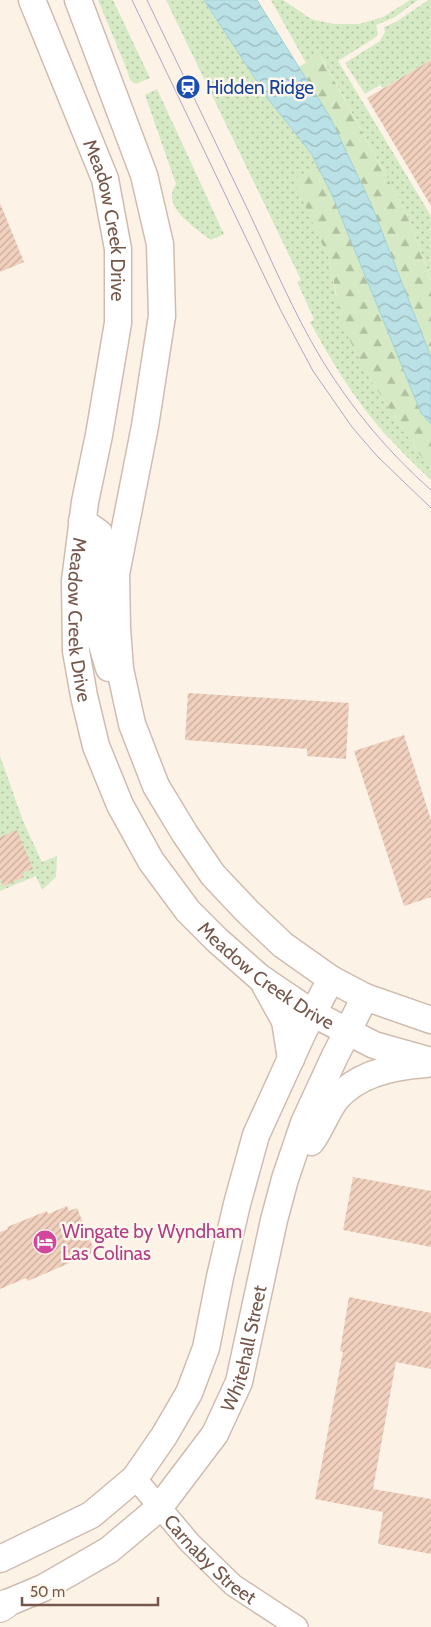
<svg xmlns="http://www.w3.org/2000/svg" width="431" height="1627" font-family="Cabin,sans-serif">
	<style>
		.grass { fill: url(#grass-dots) }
		.forest { fill: url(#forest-firs) }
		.water { fill: url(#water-waves); stroke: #a1d1d7 }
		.building { fill: url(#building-hatch) }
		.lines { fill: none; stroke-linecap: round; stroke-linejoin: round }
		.minor-casing { stroke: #d0bcaf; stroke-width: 24 }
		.tertiary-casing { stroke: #d0bcaf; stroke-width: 29 }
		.secondary-casing { stroke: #d3bcac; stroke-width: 30 }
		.minor { stroke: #fff; stroke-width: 21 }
		.tertiary { stroke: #fff; stroke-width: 26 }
		.secondary { stroke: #fff; stroke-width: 28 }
		.tram { stroke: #b5a4c6; stroke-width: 1 }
		.labels { text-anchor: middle; stroke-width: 5; stroke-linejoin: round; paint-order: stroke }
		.transit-label { font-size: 19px; fill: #164399; stroke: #fff7ec; text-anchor: start }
		.street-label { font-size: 19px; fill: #75584b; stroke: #fff7ec }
		.hotel-label { font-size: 19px; fill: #b23c85; stroke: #fff7ec; text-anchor: start }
	</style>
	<defs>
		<pattern id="grass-dots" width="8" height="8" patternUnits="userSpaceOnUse" patternTransform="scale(1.25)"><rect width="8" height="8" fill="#d5eac4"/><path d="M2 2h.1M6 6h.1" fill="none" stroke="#b1c0a1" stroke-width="1.8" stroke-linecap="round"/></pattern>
		<pattern id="forest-firs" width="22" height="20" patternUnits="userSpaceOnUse" patternTransform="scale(1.25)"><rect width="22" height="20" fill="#d5eac4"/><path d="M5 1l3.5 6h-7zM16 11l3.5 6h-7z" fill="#b1c0a1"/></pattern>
		<pattern id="water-waves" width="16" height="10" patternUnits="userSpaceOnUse" patternTransform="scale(1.25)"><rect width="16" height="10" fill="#bae1e6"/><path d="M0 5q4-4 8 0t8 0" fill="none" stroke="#9cb9bc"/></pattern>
		<pattern id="building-hatch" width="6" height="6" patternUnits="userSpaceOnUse" patternTransform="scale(1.25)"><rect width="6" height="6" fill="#f1d0be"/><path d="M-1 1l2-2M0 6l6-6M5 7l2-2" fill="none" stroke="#c8ac9c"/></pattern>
	</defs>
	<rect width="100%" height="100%" fill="#fcf3e6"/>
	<path class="grass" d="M 98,0 L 113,0 L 150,78 L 136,84 L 130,80 L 127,70 Z
		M 166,0 L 204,0 L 269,100 L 311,153 L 319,169 L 294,179 L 329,259 L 336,296 L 370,379 L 422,458 L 431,466 L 431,480 C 415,465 400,450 385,434 C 355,400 331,361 310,322 L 314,319 L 297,282 L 301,280 Z
		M 271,0 L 283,0 L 311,19 L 334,24 L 359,24 L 383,17 L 410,0 L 418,0 L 395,17 L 376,25 L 378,34 L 376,37 L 338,61 L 431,216 L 431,280 L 407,214 L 321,56 L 306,63 Z
		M 428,0 L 431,0 L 431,60 L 383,88 L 380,85 L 365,94 L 345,63 L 380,41 L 385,32 L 384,27 L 396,22 Z
		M 157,89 L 224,234 L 211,240 C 199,231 170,212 172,195 C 172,191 174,187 176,184 L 145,95 Z
		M 0,756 L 23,821 L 42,862 L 57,856 L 56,877 L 42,890 L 36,876 L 0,891 Z"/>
	<path class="forest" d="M 320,55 L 407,214 L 431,281 L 431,466 L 422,458 L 370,379 L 343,327 L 329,259 L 293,179 L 349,157 L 330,117 L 298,67 Z"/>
	<path class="water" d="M 204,0 L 257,0 L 330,117 L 372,206 L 431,357 L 431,424 L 421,413 L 333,197 L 311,153 L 269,100 Z"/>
	<path class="building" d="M 431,60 L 431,206 L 367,98 Z
		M 0,203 L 24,262 L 0,272 Z
		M 188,693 L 349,703 L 346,759 L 307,756 L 307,749 L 185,740 Z
		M 404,735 L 431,820 L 431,897 L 404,906 L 354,751 Z
		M 17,830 L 33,869 L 22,873 L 24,877 L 3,886 L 0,878 L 0,837 Z
		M 353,1177 L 431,1191 L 431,1247 L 343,1230 Z
		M 67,1206 L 69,1211 L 77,1208 L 95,1252 L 28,1281 L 26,1278 L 0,1289 L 0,1232 L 8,1229 L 7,1227 L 47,1211 L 48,1214 Z
		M 349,1297 L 431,1313 L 431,1369 L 396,1362 L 373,1489 L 431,1499 L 431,1554 L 378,1544 L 383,1512 L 315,1499 L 343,1352 L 340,1351 Z"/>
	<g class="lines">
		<defs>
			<g id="minor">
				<path id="s1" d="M 135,1478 L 190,1543 L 233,1585 L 297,1627"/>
			</g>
			<g id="tertiary">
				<path id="s2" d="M 32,0 L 105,179 L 118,249 L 118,323 L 99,435 L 85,502 L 75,581 L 76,651 L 84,696 L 96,746 L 120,805 L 151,861 L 188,911 L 217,940 L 259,977 L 312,1013 L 374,1045 L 431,1061"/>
				<path d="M 78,0 L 144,175 L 160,244 L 162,316 L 145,426 L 116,574 L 117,628 L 120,669 L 132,724 L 156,786 L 185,834 L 213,875 L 248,912 L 283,945 L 331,979 L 365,997 L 431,1020"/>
				<path d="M 82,521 L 99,533 L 95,621 L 109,668"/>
				<path d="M 265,985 L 285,1021 L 291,1059"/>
				<path d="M 311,1142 C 321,1129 327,1110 337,1098 C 359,1073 394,1066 426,1064"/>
				<path d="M 0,1559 L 91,1515 L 135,1478 L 164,1436 L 189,1393 L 206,1348 L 220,1277 L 237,1204 L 256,1135 L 303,1032 L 331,979"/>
				<path id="s3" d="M 0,1606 L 43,1588 L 109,1550 L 159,1508 L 215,1434 L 239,1382 L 274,1220 L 285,1179 L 304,1123 L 334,1058 L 365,997"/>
			</g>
			<path id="secondary" d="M 0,1608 L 6,1604"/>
		</defs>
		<use href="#minor" class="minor-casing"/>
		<use href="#tertiary" class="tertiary-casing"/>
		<use href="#secondary" class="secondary-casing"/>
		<use href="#minor" class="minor"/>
		<use href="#tertiary" class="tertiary"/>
		<use href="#secondary" class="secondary"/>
		<path class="tram" d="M 132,0 L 281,311 L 313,371 L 352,427 L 377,456 L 431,508
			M 147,0 C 180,69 214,139 247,208 C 271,259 293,312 322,360 C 352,409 388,452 431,490"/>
	</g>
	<defs>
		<symbol id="station-disc" viewBox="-11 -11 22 22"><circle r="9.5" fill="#1a4fb4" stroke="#fff7ec"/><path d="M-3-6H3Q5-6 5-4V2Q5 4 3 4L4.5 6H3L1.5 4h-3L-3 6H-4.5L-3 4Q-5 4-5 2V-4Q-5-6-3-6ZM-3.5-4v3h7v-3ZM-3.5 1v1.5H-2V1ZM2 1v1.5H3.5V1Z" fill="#fff"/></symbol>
		<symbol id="hotel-disc" viewBox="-11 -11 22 22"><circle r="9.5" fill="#d1479c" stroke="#fff7ec"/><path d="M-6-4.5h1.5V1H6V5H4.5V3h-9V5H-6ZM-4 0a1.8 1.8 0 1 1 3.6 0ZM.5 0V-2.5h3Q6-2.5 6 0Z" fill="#fff"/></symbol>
	</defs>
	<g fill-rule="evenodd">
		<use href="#station-disc" x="174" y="73" width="28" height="28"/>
		<use href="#hotel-disc" x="31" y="1228" width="28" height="28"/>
	</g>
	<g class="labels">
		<g class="transit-label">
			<text x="206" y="94">Hidden Ridge</text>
		</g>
		<g class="street-label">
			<text dy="7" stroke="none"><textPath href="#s2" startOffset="234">Meadow Creek Drive</textPath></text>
			<text dy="7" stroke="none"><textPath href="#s2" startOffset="639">Meadow Creek Drive</textPath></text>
			<text dy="7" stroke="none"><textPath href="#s2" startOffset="1059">Meadow Creek Drive</textPath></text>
			<text dy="7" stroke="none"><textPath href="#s3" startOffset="372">Whitehall Street</textPath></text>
			<text dy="7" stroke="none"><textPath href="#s1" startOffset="111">Carnaby Street</textPath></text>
		</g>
		<g class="hotel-label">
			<text x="62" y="1238">Wingate by Wyndham<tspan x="62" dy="22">Las Colinas</tspan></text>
		</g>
	</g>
	<path d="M22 1597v8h136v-8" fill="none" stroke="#75584b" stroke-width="2.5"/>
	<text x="30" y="1597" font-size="15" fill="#75584b" stroke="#fff7ec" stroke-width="4" paint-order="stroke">50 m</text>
</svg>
